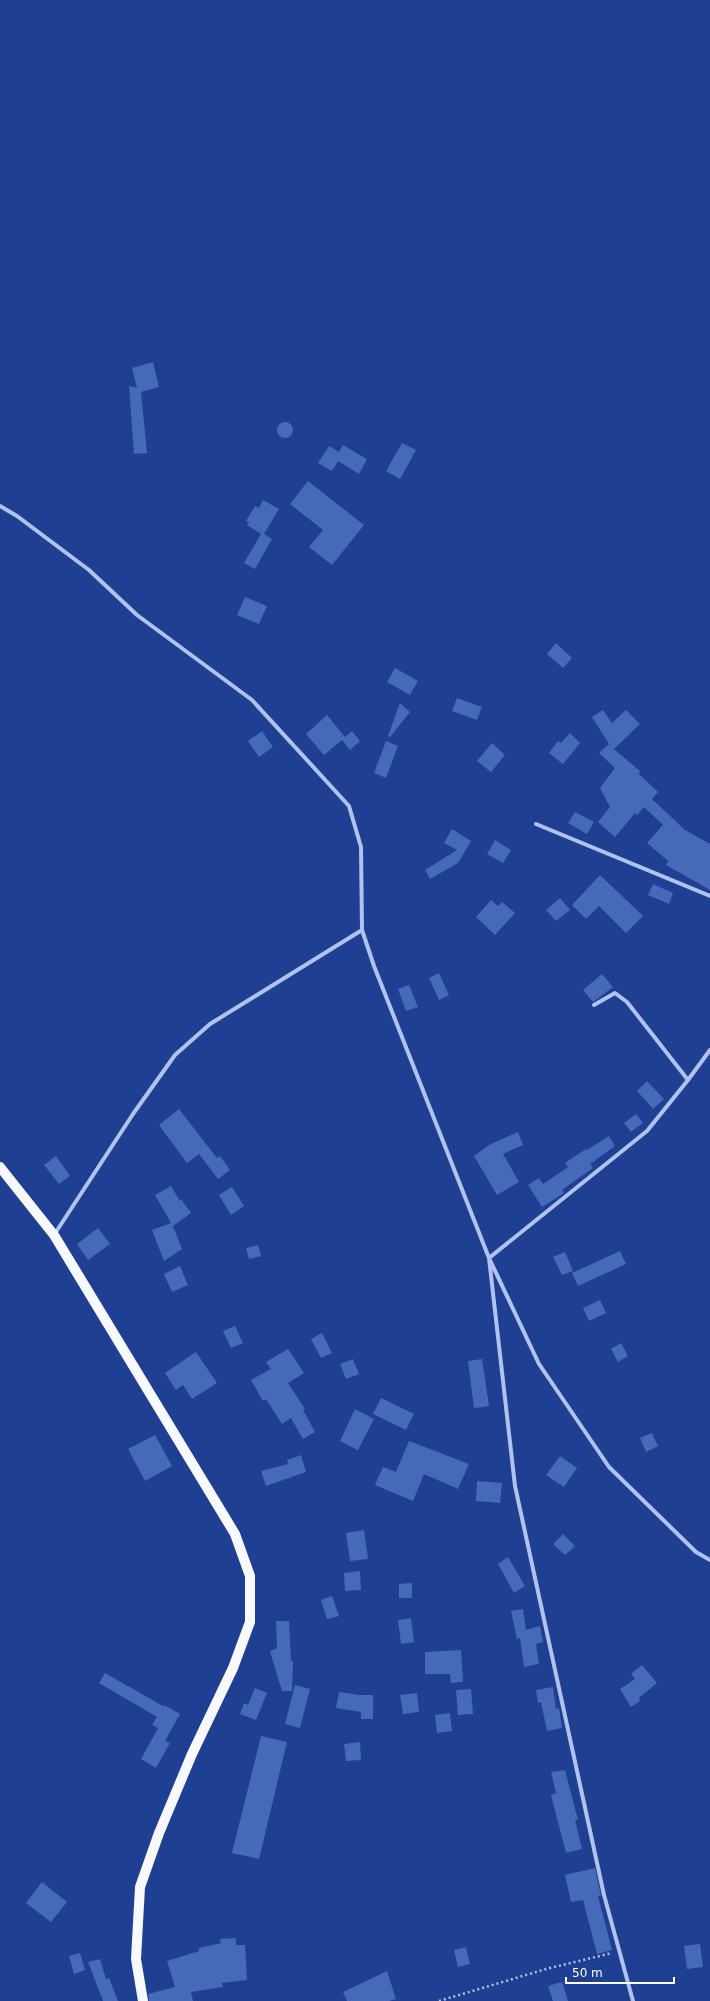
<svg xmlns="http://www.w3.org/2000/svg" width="710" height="2001" font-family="'DejaVu Sans',sans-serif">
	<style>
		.building { fill: #4769b9 }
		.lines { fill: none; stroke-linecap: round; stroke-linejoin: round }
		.path { stroke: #b0c2ee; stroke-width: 2.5; stroke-dasharray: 2 3; stroke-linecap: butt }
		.street { stroke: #b0c2ee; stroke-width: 4 }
		.primary { stroke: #f7f9ff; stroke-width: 10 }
	</style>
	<rect width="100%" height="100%" fill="#1f3f92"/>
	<path class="building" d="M 153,362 L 159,387 L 141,392 L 147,453 L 134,454 L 129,386 L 137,388 L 132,368 Z
		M277 430a8 8 0 1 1 16 0a8 8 0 1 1-16 0Z
		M 402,443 L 416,450 L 400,479 L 386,471 Z
		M 343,445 L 367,459 L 359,474 L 338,461 L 332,471 L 318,463 L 329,446 L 339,452 Z
		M 308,481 L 364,525 L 332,565 L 309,547 L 323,530 L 290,504 Z
		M 263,500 L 279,509 L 264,534 L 272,539 L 255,569 L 244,563 L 261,534 L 247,525 L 249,522 L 246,521 L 255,506 L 259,508 Z
		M 245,597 L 267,606 L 259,624 L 237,615 Z
		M 556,643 L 572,658 L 563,668 L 547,654 Z
		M 395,668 L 418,681 L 410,695 L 387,682 Z
		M 457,698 L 482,707 L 477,720 L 452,711 Z
		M 400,703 L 410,712 L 390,737 L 388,736 Z
		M 603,710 L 612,723 L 626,710 L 640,724 L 614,749 L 640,771 L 639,774 L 658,792 L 652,799 L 685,830 L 710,844 L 710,890 L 666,865 L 668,861 L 647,843 L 663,825 L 644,807 L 637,815 L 635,813 L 615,837 L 598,822 L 610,807 L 600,788 L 615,768 L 599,753 L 609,744 L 592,717 Z
		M 327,715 L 345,737 L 352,731 L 360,741 L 350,750 L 342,740 L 324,755 L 306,734 Z
		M 262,731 L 273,747 L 259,757 L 248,741 Z
		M 570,733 L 580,743 L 563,764 L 549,753 L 558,741 L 561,743 Z
		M 386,741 L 398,746 L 386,778 L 374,773 Z
		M 492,743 L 505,755 L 491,772 L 477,761 Z
		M 575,812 L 594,822 L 587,834 L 568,823 Z
		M 452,829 L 471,841 L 458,863 L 430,879 L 425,870 L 457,850 L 444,843 Z
		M 495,840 L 511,850 L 503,863 L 487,854 Z
		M 600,875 L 643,916 L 626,933 L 599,906 L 586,919 L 572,905 Z
		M 653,884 L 673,893 L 669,904 L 648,895 Z
		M 560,898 L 570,910 L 556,921 L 546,910 Z
		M 491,900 L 498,906 L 502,902 L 515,913 L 495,935 L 476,917 Z
		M 439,973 L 449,995 L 439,1000 L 429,978 Z
		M 602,974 L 613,987 L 593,1002 L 583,990 Z
		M 409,985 L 418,1007 L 406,1011 L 398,989 Z
		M 647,1081 L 664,1099 L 653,1109 L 637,1091 Z
		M 179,1109 L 217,1158 L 220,1156 L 230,1170 L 218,1179 L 199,1154 L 187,1163 L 159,1125 Z
		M 636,1114 L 643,1123 L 631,1132 L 624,1123 Z
		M 518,1132 L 523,1145 L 503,1154 L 519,1182 L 497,1195 L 474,1156 L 489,1145 Z
		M 609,1136 L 615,1146 L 590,1164 L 593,1168 L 562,1190 L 564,1193 L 542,1207 L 528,1185 L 539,1178 L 543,1184 L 568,1167 L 565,1163 L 586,1149 L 587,1150 Z
		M 56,1156 L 70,1176 L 59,1184 L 44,1165 Z
		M 171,1186 L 180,1201 L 181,1199 L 191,1213 L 173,1226 L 182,1249 L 164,1261 L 152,1230 L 171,1223 L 155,1195 Z
		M 232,1187 L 244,1206 L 231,1215 L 219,1195 Z
		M 98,1228 L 110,1244 L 88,1260 L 77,1244 Z
		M 258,1245 L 261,1256 L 249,1259 L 246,1248 Z
		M 620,1251 L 626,1264 L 578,1286 L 572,1273 Z
		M 565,1252 L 573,1271 L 562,1275 L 553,1257 Z
		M 180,1266 L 188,1285 L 172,1292 L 164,1274 Z
		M 600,1300 L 606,1313 L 589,1321 L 583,1308 Z
		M 235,1326 L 243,1343 L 231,1348 L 223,1331 Z
		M 322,1333 L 332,1353 L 321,1358 L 311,1339 Z
		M 621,1343 L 628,1356 L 618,1362 L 611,1349 Z
		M 288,1349 L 304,1373 L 288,1383 L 305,1409 L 303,1410 L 315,1432 L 303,1439 L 291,1418 L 282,1424 L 266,1399 L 263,1401 L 251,1380 L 271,1369 L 266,1362 Z
		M 196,1352 L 217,1383 L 192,1399 L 183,1385 L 176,1390 L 165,1373 Z
		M 353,1359 L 359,1374 L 346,1379 L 340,1364 Z
		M 482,1359 L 489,1406 L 474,1408 L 468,1361 Z
		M 381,1398 L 414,1414 L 406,1430 L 373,1414 Z
		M 355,1409 L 374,1419 L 358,1450 L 340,1441 Z
		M 652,1433 L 658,1446 L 646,1452 L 640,1438 Z
		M 155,1435 L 172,1466 L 145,1481 L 128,1449 Z
		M 409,1441 L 469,1464 L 458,1489 L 424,1474 L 413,1501 L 375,1485 L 383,1467 L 396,1472 Z
		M 301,1455 L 306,1472 L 266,1486 L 261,1471 L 288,1464 L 287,1460 Z
		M 560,1456 L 577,1468 L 564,1487 L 546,1475 Z
		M 477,1481 L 502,1483 L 500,1503 L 476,1501 Z
		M 364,1530 L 368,1559 L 350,1561 L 346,1533 Z
		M 563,1534 L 575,1546 L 565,1555 L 553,1544 Z
		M 508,1557 L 525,1586 L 514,1593 L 498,1564 Z
		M 360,1571 L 361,1590 L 345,1591 L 344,1573 Z
		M 412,1583 L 412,1598 L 399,1598 L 399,1584 Z
		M 332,1596 L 339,1616 L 327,1619 L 321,1600 Z
		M 523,1609 L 526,1630 L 540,1626 L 543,1642 L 536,1644 L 539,1664 L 524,1667 L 520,1638 L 517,1639 L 511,1611 Z
		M 411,1618 L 414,1642 L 401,1644 L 398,1620 Z
		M 276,1621 L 289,1621 L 291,1661 L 293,1661 L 292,1691 L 282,1691 L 270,1651 L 277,1648 Z
		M 461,1650 L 463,1682 L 451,1683 L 450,1674 L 425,1674 L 425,1652 Z
		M 642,1665 L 657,1683 L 639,1698 L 640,1701 L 631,1707 L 620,1689 L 635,1679 L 631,1674 Z
		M 105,1673 L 163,1706 L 164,1705 L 180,1714 L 165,1741 L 170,1743 L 156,1768 L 141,1759 L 158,1728 L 152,1725 L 157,1717 L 99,1683 Z
		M 295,1685 L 310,1689 L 300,1728 L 285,1724 Z
		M 553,1687 L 556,1709 L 559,1708 L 562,1728 L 547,1731 L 541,1702 L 538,1703 L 536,1690 Z
		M 255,1688 L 267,1693 L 256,1720 L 240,1714 L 244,1703 L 248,1705 Z
		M 471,1689 L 473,1714 L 458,1715 L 456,1690 Z
		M 339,1692 L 359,1695 L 373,1695 L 373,1719 L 361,1719 L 361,1712 L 336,1708 Z
		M 417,1693 L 419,1712 L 403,1714 L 400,1695 Z
		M 450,1713 L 452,1731 L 437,1733 L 435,1715 Z
		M 261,1736 L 287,1742 L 259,1859 L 232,1853 Z
		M 360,1742 L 361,1760 L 346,1761 L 344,1744 Z
		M 565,1770 L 578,1820 L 575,1820 L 582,1849 L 566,1853 L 551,1795 L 556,1793 L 551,1772 Z
		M 595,1868 L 601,1896 L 598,1896 L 612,1950 L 597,1954 L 583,1900 L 571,1902 L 565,1875 Z
		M 42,1882 L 67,1902 L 51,1922 L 26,1903 Z
		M 236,1938 L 236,1945 L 245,1945 L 247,1980 L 222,1983 L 223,1987 L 191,1992 L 193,2001 L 149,2001 L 148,1994 L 175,1987 L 167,1961 L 199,1951 L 199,1948 L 221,1943 L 220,1939 Z
		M 700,1944 L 703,1967 L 687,1969 L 684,1946 Z
		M 466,1947 L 470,1964 L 458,1967 L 454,1950 Z
		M 80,1953 L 85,1970 L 74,1974 L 69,1956 Z
		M 100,1959 L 106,1979 L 109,1978 L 118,2001 L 103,2001 L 88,1962 Z
		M 387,1971 L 396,1999 L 389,2001 L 347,2001 L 343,1992 Z
		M 562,1982 L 568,2001 L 553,2001 L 548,1986 Z"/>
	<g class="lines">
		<path class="path" d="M 439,2001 L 546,1969 L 612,1953"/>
		<path class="street" d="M 0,506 L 17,516 L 89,570 L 137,615 L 252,700 L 349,806 L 361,847 L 362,930 L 374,966 L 489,1258 L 539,1364 L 609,1467 L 696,1552 L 710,1560
			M 536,824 L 710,896
			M 594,1005 L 615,993 L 627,1002 L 688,1080
			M 54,1235 L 133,1114 L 175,1055 L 210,1024 L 362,930
			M 633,2001 L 604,1895 L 515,1486 L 489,1258 L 647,1131 L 688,1080 L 710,1050"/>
		<path class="primary" d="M 0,1167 L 54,1235 L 235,1534 L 250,1576 L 250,1622 L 233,1668 L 192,1754 L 159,1833 L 140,1887 L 136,1959 L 143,2001"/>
	</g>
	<path d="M566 1977v6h108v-6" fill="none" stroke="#ffffff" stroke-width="2"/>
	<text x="572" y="1977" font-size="12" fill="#ffffff" stroke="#1f3f92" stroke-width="3" paint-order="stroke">50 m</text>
</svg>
